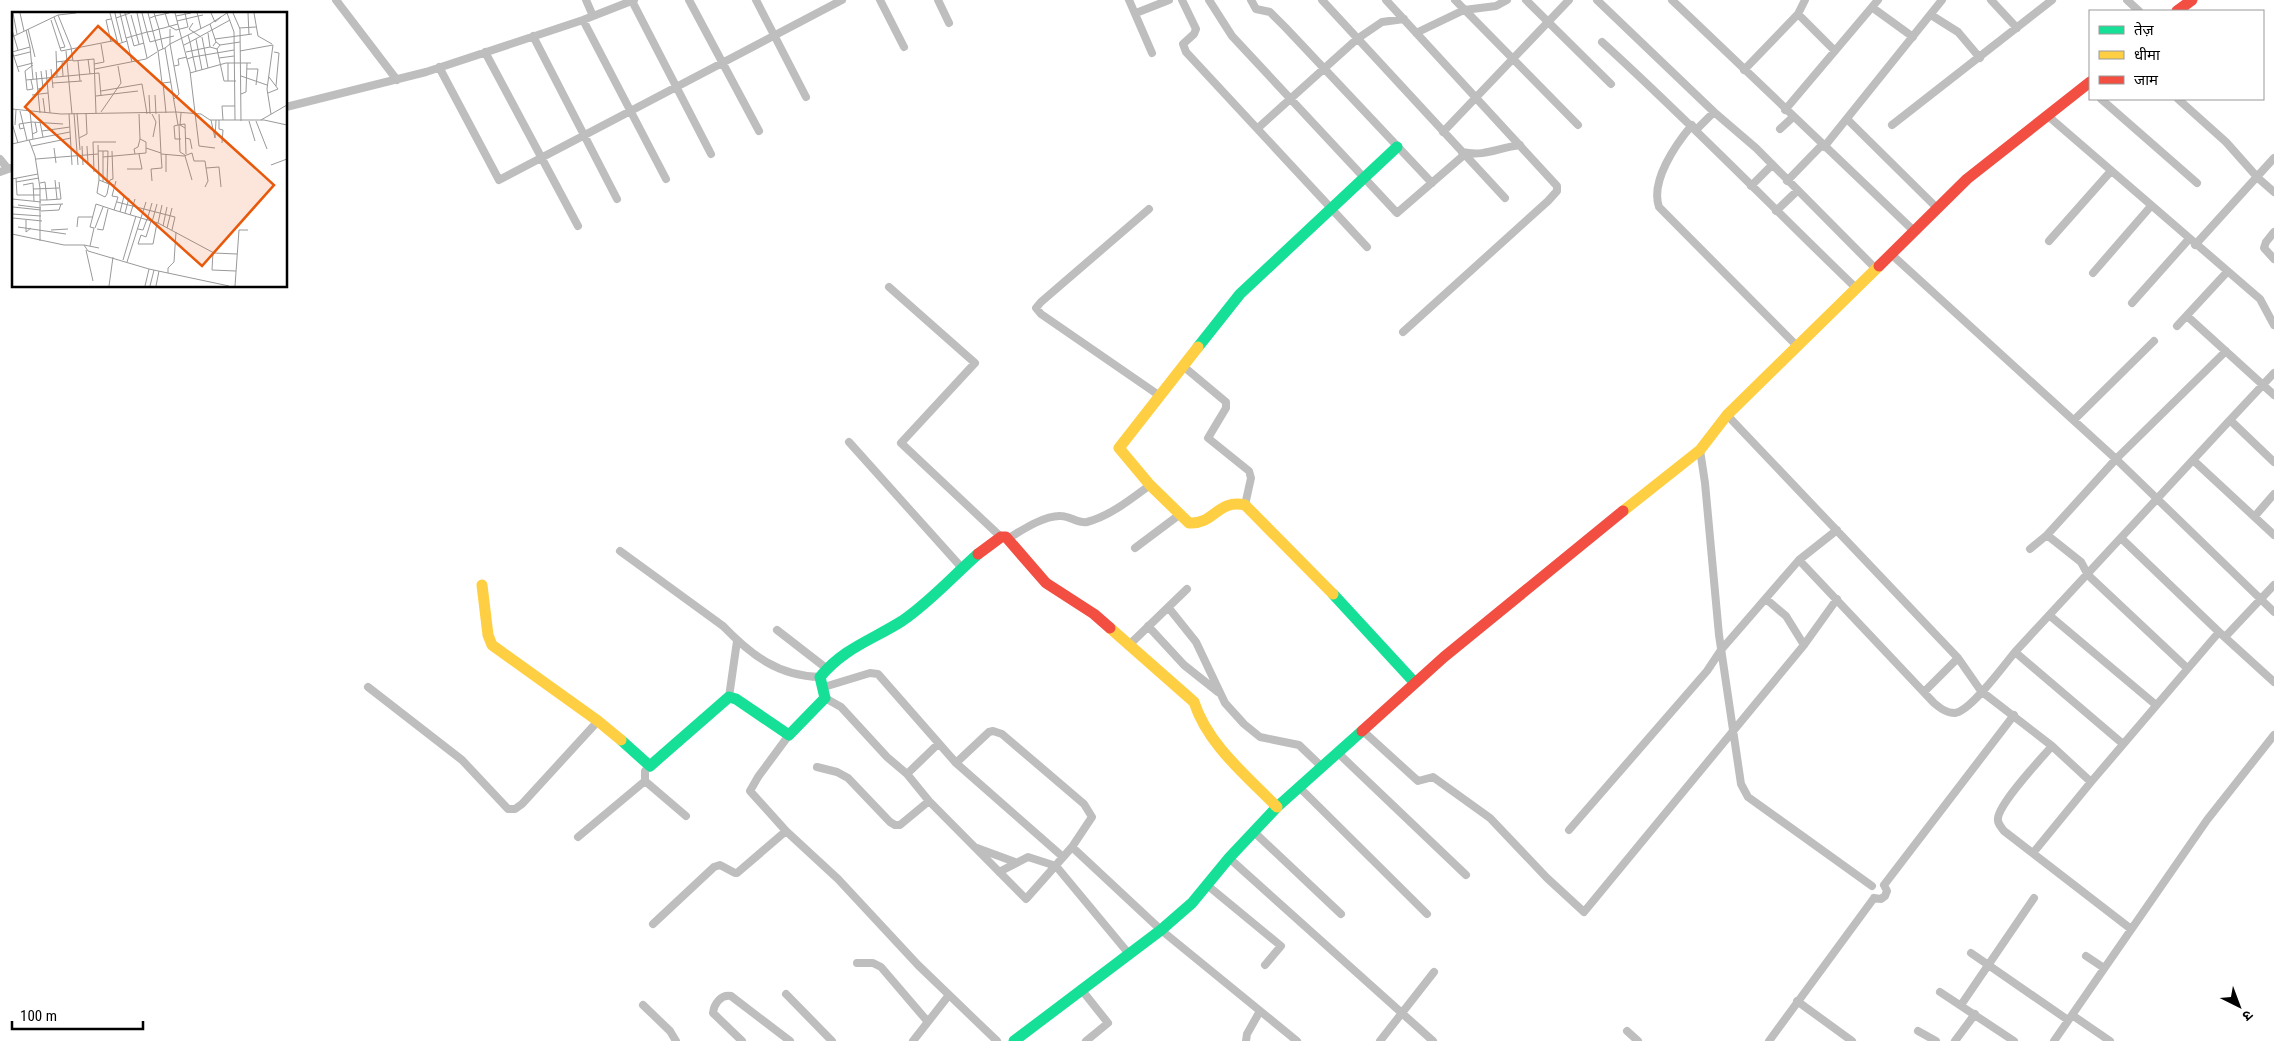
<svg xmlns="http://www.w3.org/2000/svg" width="2274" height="1041" font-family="'Roboto Condensed','Noto Sans Devanagari',sans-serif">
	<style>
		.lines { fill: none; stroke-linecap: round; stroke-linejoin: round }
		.street { stroke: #bebebe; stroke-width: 8 }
		.fast { stroke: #16e098; stroke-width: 11 }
		.slow { stroke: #ffcf43; stroke-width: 11 }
		.jam { stroke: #f24e42; stroke-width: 11 }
		.inset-road { fill: none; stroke: #999; stroke-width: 1 }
		.view { fill: #e8590c; fill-opacity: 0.15; stroke: #e8590c; stroke-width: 2.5 }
		.inset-edge { fill: none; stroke: #000; stroke-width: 2.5 }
	</style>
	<rect width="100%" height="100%" fill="#fff"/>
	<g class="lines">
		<path class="street" d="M 336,0 L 397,80
			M 586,0 L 593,16
			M 689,0 L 759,131
			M 756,0 L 806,97
			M 880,0 L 904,47
			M 938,0 L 949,23
			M 1129,0 L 1152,53
			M 1182,0 L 1196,29 L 1194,34 L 1183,44 L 1186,52 L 1367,247
			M 1209,0 L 1232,36 L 1397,213 L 1464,155
			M 1251,0 L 1256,9 L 1270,12 L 1285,27 L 1432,183
			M 1322,0 L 1505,198
			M 1386,0 L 1557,186 L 1557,191 L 1548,201 L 1403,332
			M 1455,0 L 1578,125
			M 1526,0 L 1611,84
			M 1597,0 L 1714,112 L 1756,148 L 1876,269
			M 1672,0 L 1914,231
			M 1991,0 L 2017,28
			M 2127,0 L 2139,11
			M 632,1 L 711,154
			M 1873,8 L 1913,37
			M 1136,13 L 1169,0
			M 1798,14 L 1835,51
			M 1931,15 L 1958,32 L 1980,58
			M 583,20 L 666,179
			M 1416,33 L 1464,10 L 1496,6 L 1507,0
			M 533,36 L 617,199
			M 1602,42 C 1689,121 1771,206 1856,288
			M 485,52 L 578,226
			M 439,67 L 499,180 L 842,0
			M 1744,70 L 1798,14 L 1805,0
			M 2101,99 L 2197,183
			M 2178,99 L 2226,142 L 2258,178 L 2274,192
			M 286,107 L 426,72 L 583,20 L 634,0
			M 1785,110 L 1878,0
			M 2048,116 L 2260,299 L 2274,325
			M 1847,119 L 1937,208
			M 1692,125 C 1676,144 1650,181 1659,207 L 1797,346
			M 1892,125 L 2052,0
			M 1258,128 L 1357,39 L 1382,22 L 1404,19
			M 1780,129 L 1793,117
			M 1696,130 L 1714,112
			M 1443,132 L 1569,0
			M 1824,147 L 1942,0
			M 1462,152 C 1485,157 1497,148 1520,145
			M 0,159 L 8,169
			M 0,172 L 14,167
			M 1787,181 L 1822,145
			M 1751,186 L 1772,165
			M 1149,209 L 1041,302 L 1036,308 L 1041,314 L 1160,396
			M 1776,211 L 1797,191
			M 2274,232 L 2266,242 L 2264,248 L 2274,259
			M 2049,241 L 2111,171
			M 2195,245 L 2274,158
			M 1891,254 L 2116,459 L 2274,612
			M 2093,273 L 2151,206
			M 889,287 L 975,363 L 901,443 L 1001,537
			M 2132,303 L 2189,239
			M 2187,316 L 2274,395
			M 2177,326 L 2227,272
			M 1183,366 L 1226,402 L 1226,408 L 1208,438 L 1249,471 L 1251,478 L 1245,505
			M 1727,415 L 1958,658 L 1981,691 L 2052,746 L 2091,782 L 2219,632 L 2274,682
			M 2074,420 L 2154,341
			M 2230,420 L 2274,373
			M 849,442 L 962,568
			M 1700,450 L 1705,483 L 1719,635 L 1741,784 L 1748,797 L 1872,886
			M 2193,460 L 2274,535
			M 2255,516 L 2274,494
			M 2047,535 L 2081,562 L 2088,575 L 2187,668
			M 1009,538 C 1022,530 1045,515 1061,516 C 1070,516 1079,524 1087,522 C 1110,516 1131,499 1150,485
			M 2121,538 L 2219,632
			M 1135,548 L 1179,515
			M 2030,549 L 2047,535 L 2116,459 L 2226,351
			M 620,551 L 723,626 C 751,655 778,676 820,677
			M 1799,560 L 1934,703 C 1940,708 1946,713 1955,713 C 1971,711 2004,665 2015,652 L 2230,420 L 2274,462
			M 1766,599 L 1786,616 L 1804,645
			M 1168,607 L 1196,642 L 1225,703 L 1244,724 L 1260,737 L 1299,745 L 1322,767
			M 2049,615 L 2156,705
			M 1148,626 L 1184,665 L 1218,692
			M 777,630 L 826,668
			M 2225,637 L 2274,585
			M 1128,646 L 1187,589
			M 2015,652 L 2123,744
			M 368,687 L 462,760 L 508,809 L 515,809 L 522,804 L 598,721
			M 824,687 L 870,673 L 878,674 L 956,763 L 1063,857
			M 1924,692 L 1958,658
			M 729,697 L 737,641
			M 825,698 L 841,707 L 887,757 L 907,774 L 929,801 L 1026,899 L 1072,847 L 1161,930 L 1297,1041
			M 1363,731 L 1418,781 L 1433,777 L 1490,818 L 1547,878 L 1584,912 L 1804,645 L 1837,599
			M 2052,746 C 2040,760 2000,802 1998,818 C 1997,823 2001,827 2004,831 L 2131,929
			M 1338,753 L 1466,875
			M 956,763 L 989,732 L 993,731 L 1002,734 L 1084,804 L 1092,817 L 1072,847
			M 650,766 L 645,771 L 645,781 L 686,816
			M 817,767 L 837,772 L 848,778 L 890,822 L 895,825 L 900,825 L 929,801
			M 907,774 L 938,744
			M 1299,787 L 1427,914
			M 1569,830 L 1707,671 L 1721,650 L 1799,560 L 1837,530
			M 786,831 L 750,791 L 758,777 L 789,735
			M 1254,832 L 1341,914
			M 578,837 L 645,781
			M 977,848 L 1015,862
			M 2033,853 L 2091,782
			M 1229,858 L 1433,1041
			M 999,872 L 1028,857 L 1056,866 L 1129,954
			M 1207,885 L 1281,946 L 1265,965
			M 1884,885 L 2014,715
			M 1874,898 L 1881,899 L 1885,896 L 1887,891 L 1884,885
			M 653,924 L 714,867 L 720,865 L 735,873 L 737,873 L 786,831 L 838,879 L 918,965 L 997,1041
			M 1971,953 L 2068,1020
			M 2086,956 L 2104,968
			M 857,963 L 873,963 L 881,967 L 928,1022
			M 1081,989 L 1108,1023 L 1086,1041
			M 1940,992 L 2014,1041
			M 786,994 L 832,1041
			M 1797,1001 L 1852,1041
			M 643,1005 L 670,1031 L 676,1041
			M 1961,1005 L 2034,898
			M 2072,1015 L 2110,1041
			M 1627,1031 L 1638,1041
			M 1918,1031 L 1936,1041
			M 742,1041 L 713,1013 C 714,1004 721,994 731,996 L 790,1041
			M 913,1041 L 949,995
			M 1246,1041 L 1247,1034 L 1260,1011
			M 1380,1041 L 1434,972
			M 1769,1041 L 1874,898
			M 1955,1041 L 1975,1014
			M 2054,1041 L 2207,820 L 2274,735"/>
		<path class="fast" d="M 1198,347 L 1240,294 L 1397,147
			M 1333,594 L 1415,683
			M 621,740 L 650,766 L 729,697 L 736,699 L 789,735 L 825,698 L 820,677 C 844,648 872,640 902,621 C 930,602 953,576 978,554
			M 1014,1041 L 1161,930 L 1192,903 L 1229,858 L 1277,807 L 1362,731"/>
		<path class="slow" d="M 1198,347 L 1119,448 L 1150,485 L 1189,523 C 1214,525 1217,499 1245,505 L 1333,594
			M 1623,511 L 1700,450 L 1727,415 L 1879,266
			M 482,585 L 488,635 L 492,645 L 598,721 L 621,740
			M 1110,628 L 1194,702 C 1208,745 1246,775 1277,807"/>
		<path class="jam" d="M 2177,11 L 2192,0
			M 1879,266 L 1967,179 L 2090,82
			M 978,554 L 1001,537 L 1006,537 L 1046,583 L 1094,614 L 1110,628
			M 1362,731 L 1444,657 L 1623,511"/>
	</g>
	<g transform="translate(12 12)">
		<rect width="275" height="275" fill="#fff"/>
		<path class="inset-road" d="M 1,1 L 5,22M 8,1 L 12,19M 98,1 L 105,28M 103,1 L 104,6 L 118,1M 108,1 L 114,26 L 135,20 L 130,1M 113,1 L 122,34 L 132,31M 125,1 L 135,46M 136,1 L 146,39 L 153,36 L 166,113 L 173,112 L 174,142M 142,1 L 143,4 L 157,1M 153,1 L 157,14 L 164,18 L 176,15 L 173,1M 163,1 L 178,59 L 187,134 L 203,136M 199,1 L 203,10 L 209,5M 215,1 L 222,20 L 223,108M 221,1 L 228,17 L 229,109M 236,1 L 237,23M 242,1 L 246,24 L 260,32M 46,3 L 59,35 L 61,49 L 82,47 L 84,101M 119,3 L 127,32M 164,4 L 179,1M 42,5 L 53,35 L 48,36M 104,6 L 110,30M 138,6 L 143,4 L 147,17 L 149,27 L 138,30 L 135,20 L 141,19 L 147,17 L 152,16 L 155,15 L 166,12M 99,7 L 94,8 L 99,30M 39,8 L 49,39 L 105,28 L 106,32 L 115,29 L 114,26M 165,9 L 186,4 L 185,1M 181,11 L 177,17 L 189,25M 227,16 L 244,15M 16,17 L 23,45M 189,17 L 186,4 L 191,3M 0,18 L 6,38M 196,21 L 198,35 L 205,37 L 208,33M 176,23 L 178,30 L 218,8M 0,25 L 46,3 L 64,1M 190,25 L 196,56M 184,27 L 190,58M 203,27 L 240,22M 115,29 L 120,50M 204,30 L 198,12 L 215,1M 172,33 L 178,30 L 181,45 L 175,47M 201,34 L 204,30 L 208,33 L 228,30M 18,35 L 21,67M 153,36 L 158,32 L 158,17M 151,37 L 149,27 L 162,24M 205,37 L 212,69 L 224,69M 0,39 L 7,60M 44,39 L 45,65 L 87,61 L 89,84M 54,39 L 60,102M 146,39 L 150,71 L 159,70M 228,39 L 261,33 L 255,77 L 259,102M 0,40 L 18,35 L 14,18M 174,40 L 198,35M 262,40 L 267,41 L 264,74M 2,44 L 18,40M 207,46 L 222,44M 76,47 L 78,62M 50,49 L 51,64M 66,49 L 68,69M 44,50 L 61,48M 216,51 L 216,69M 82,52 L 92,50 L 89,32M 21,53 L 13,59 L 14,68 L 45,65M 162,54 L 167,53 L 166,47 L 175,45M 5,55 L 21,51M 39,57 L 41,76M 83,57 L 134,47 L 145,40M 235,57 L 246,57 L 244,73M 34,58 L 38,101M 184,59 L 181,45 L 222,38M 24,60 L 28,101M 178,61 L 214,51 L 239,51M 229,64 L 255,73M 14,68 L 15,78 L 21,77 L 19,68M 41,71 L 70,69M 151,71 L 154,101M 26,77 L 31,76 L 29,59M 89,79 L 130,72 L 135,102M 256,81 L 266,77 L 257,65M 229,82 L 234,80 L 235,51M 20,83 L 36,81M 137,83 L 138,102M 143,83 L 144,102M 84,84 L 126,79M 31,86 L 33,101M 162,87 L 167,82 L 158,32 L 198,12M 0,97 L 49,102 L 164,100 L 189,102 L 198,108 L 252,108 L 275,113M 8,99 L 15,128M 18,100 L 21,127M 89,100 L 109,71 L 106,54M 62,101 L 66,153M 65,101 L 68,138M 169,101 L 168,113 L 173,116M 57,102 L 60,153M 140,102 L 144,110 L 141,125M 147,102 L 149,142 L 172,144 L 180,141 L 182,149 L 193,149 L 196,169 L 193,175M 199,108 L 203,126 L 204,108M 207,108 L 207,117 L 211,118 L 210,131M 211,108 L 210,94 L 223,94M 249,108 L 275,93M 237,109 L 243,129M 244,109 L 255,137M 28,110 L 31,125M 0,111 L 6,131M 3,113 L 4,98M 166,113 L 162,114 L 163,127 L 169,127M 167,113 L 168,140 L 173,143M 12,116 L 8,117 L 7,112 L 20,110 L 51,112M 30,119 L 58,115M 20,122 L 25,120 L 23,110M 67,126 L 75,122 L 74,101M 173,126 L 178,127 L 180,137M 17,128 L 58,120M 0,132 L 17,128 L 23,144 L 28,176 L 28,229M 86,133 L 87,168M 20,134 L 59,126M 70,134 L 71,153M 75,134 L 76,152M 42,136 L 44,151M 134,136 L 149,141M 86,139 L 96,139 L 95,171M 91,139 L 91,170M 100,139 L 101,167 L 98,168 L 97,172 L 95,182 L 93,185 L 85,181 L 87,168 L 97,172 L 102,173M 123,142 L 122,137 L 126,135 L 128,127M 173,144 L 180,168M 91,145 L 134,141 L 134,130 L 128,127 L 127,102M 24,147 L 86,142M 259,153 L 275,147M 194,156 L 207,155 L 209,175M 115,157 L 130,157 L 127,142M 82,160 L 81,130 L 104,130M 154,160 L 154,142M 4,166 L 5,183 L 28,183M 0,167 L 26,162M 43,168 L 45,187M 140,169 L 139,157 L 150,156 L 149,142M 4,170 L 27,166M 28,171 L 33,170 L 35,188 L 28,188M 11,173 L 21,171 L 22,189M 21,177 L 47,176M 0,184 L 0,217M 0,187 L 29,190M 35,188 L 49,187 L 47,170M 105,190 L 163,205 L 160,218M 6,193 L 29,196M 29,193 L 51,192M 1,195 L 29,198M 102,198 L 146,211 L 202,241 L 225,242M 29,199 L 47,198 L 49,192M 108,200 L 112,184M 113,201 L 117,186M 0,202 L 29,204M 118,203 L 123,187M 1,206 L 30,209M 14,208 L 14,220 L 19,216M 135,208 L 140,191M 139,209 L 134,225 L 129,223 L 126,232 L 141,232 L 145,211M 140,210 L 145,192M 146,211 L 150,193M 151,214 L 155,195M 6,215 L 54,222M 65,215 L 66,205 L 81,205M 83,216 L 91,195M 155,216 L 160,196M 85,217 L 91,218 L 96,197M 126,217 L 131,218 L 135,207M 39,218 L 56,217M 0,222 L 52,233 L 72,233 L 76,239 L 137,257 L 217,274M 72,233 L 87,236M 78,234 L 82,216 L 78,215 L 84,192 L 102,198 L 106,185 L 100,184 L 104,169M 74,238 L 81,269M 201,240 L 200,258 L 224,259M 111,248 L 124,204M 115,250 L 134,190M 156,261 L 156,256 L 162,250 L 164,220M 97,274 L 101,245M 133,274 L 137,257M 138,274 L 142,258M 144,274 L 147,259M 223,274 L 227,218 L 236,218"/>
		<path class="view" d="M 86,14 L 262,173 L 190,254 L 13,95 Z"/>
		<rect width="275" height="275" class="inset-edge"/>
	</g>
	<rect x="2089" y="10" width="175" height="90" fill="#ffffff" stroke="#999999"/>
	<rect x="2099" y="26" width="25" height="8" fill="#16e098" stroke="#999999"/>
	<text x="2134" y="35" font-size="15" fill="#000000">तेज़</text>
	<rect x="2099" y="51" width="25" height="8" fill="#ffcf43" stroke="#999999"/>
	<text x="2134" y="60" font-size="15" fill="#000000">धीमा</text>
	<rect x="2099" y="76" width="25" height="8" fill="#f24e42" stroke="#999999"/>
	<text x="2134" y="85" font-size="15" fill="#000000">जाम</text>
	<g transform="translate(2239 1006) rotate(138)" stroke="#ffffff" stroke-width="4" paint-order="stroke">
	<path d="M0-4L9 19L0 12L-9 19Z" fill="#000000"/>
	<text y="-8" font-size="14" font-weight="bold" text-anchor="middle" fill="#000000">उ</text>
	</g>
	<path d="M12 1021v8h131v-8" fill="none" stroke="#000000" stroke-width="2.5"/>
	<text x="20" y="1021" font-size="15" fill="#000000" stroke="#ffffff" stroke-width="4" paint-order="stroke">100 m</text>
</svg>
